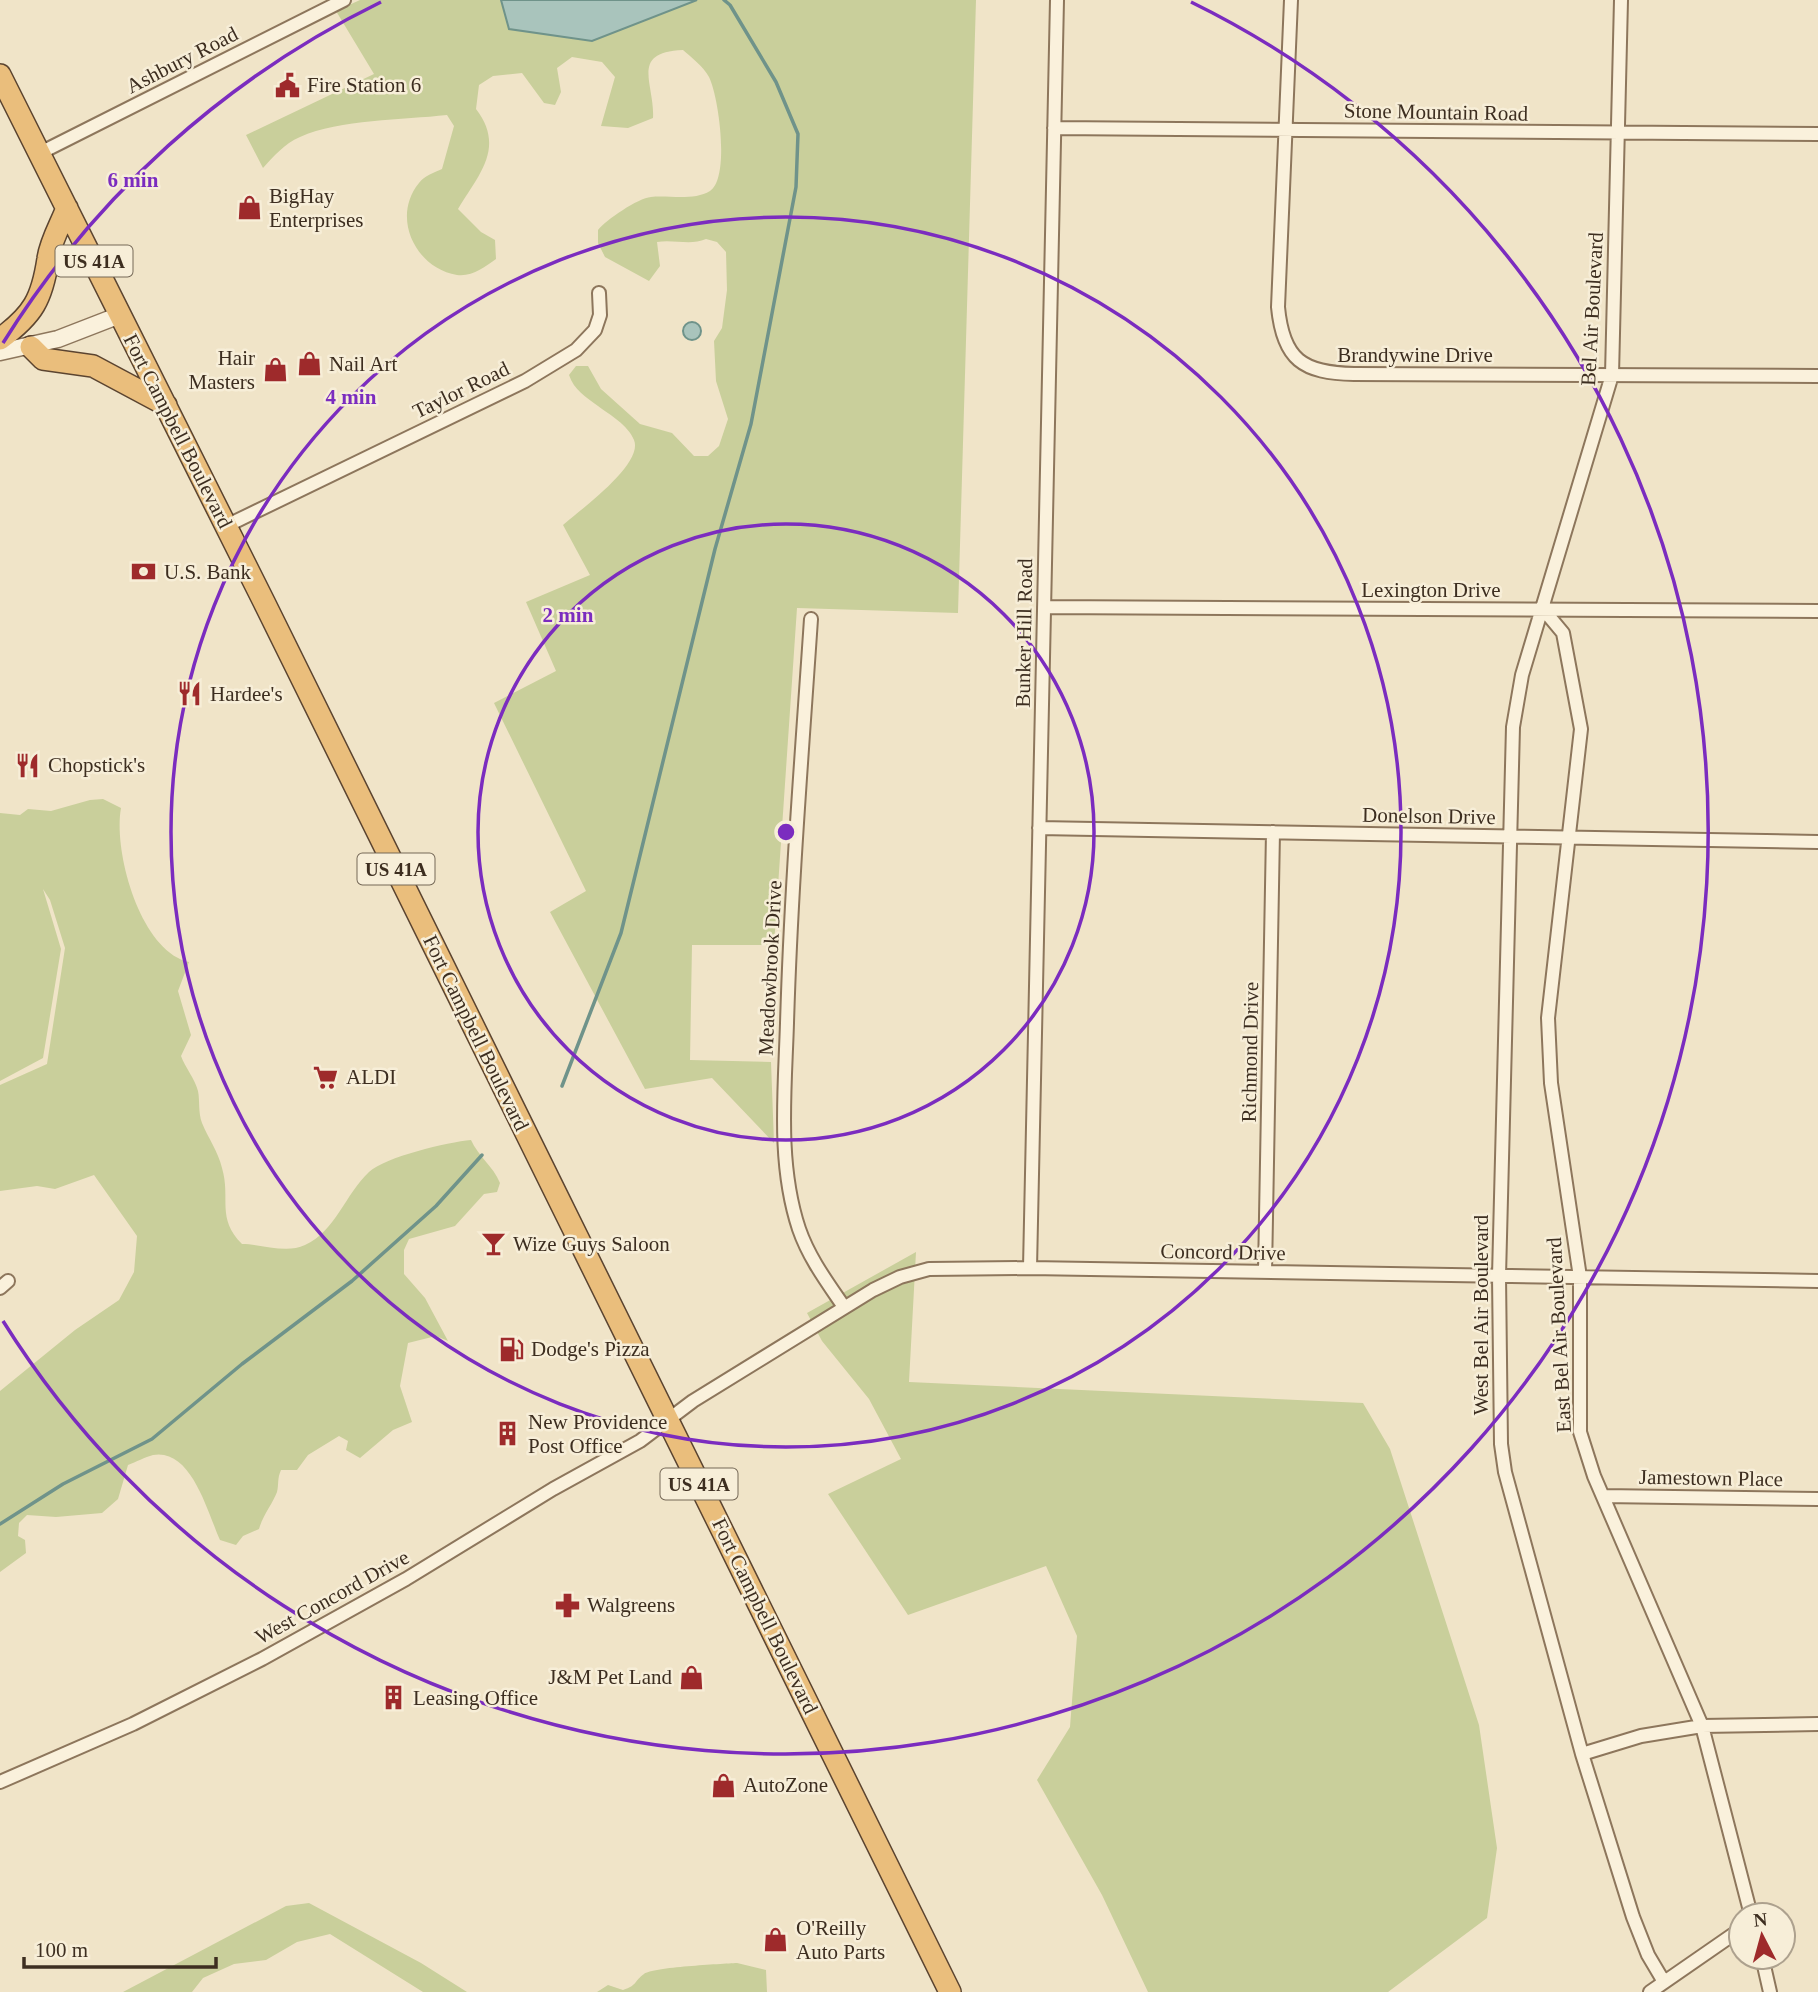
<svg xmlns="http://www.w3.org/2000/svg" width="1818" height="1992" font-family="'Times New Roman',serif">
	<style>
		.green { fill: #c9cf9b }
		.water { fill: #a9c4bc; stroke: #6f938a; stroke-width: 2 }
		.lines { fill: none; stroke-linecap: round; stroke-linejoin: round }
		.stream { stroke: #6f938a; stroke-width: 3.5 }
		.minor-casing { stroke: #8d765c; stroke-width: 16 }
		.tertiary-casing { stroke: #8d765c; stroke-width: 19 }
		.trunk-casing { stroke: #5b4430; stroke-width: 24 }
		.minor { stroke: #faf1dc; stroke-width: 12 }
		.tertiary { stroke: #faf1dc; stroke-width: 16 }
		.trunk { stroke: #eabe7c; stroke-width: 21 }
		.ring { fill: none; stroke: #7b2cbf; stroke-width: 3.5 }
		.labels { text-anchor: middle; stroke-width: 5; stroke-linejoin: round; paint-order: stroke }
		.shield { fill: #f7eed8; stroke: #756857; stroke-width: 2 }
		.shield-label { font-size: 19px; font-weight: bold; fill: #3d2e20 }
		.street-label { font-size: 21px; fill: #3d2e20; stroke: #f7eed8 }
		.poi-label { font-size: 21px; fill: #3d2e20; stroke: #f7eed8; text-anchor: start }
		.centre { fill: #7b2cbf; stroke: #f7eed8; stroke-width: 3.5 }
		.ring-label { font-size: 21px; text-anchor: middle; font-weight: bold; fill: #7b2cbf; stroke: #f7eed8; stroke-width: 5; stroke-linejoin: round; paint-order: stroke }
	</style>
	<rect width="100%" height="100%" fill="#f0e4c8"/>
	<path class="green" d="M 360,0 L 976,0 L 958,613 L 797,608 L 774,945 L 692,945 L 690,1060 L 771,1062 L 774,1143 L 712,1078 L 645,1089 L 550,912 L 586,891 L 494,703 L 556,671 L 526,602 L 590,575 L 563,525 C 580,510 644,464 634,440 C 628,425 610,415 598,406 C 586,397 574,390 569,375 L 576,366 L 588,366 L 601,389 L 640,424 L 672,433 L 694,456 L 708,456 L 719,446 L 728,419 L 716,381 L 714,341 L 722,328 L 727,290 L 726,252 L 717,242 L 706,239 C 690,246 674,239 657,242 L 660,266 L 649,281 L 605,257 L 598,243 L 598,230 C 606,220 638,198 651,197 C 668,195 694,201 710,191 C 730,178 719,97 709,77 C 703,66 692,58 683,50 C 629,52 655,84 653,118 L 628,128 L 601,126 L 615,77 L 602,62 L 572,57 L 557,68 L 561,92 L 555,105 L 544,103 L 522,73 L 493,76 L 479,85 L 476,109 C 506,148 478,175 458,209 L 481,232 L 495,240 L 496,259 C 485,267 472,277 457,275 C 415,268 391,217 419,183 C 424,176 435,172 442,169 L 454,126 L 447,115 C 403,120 340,119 300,137 C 284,144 274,156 263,168 L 246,135 L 374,74 L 336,11 Z
		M 103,799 L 121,808 C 113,851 140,951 189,962 L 178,991 L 191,1035 L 181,1056 C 185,1067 195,1079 198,1091 C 200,1101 198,1112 202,1123 C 208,1138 218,1151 222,1168 C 231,1199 216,1218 242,1244 C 262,1244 286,1254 305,1245 C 335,1232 346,1193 369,1172 C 385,1157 448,1142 471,1140 C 478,1156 493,1166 500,1183 L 497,1192 L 484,1194 L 455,1226 L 409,1239 L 404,1250 L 404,1274 L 425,1298 L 448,1341 L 436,1336 L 408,1343 L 400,1386 L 412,1422 L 393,1430 L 360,1458 L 346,1450 L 348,1441 L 339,1436 L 308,1455 L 297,1470 L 281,1470 C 277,1479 279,1484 277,1492 C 273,1503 263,1515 259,1529 L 243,1536 L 236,1545 L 220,1540 C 208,1514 192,1448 153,1455 C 145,1457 136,1462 128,1465 L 118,1499 L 102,1513 L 56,1517 L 27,1515 L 19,1523 L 18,1536 L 25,1540 L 26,1553 L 0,1572 L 0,1391 L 75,1330 L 119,1300 L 134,1272 L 137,1236 L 94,1175 L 55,1189 L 37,1186 L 0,1191 L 0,1085 L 47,1064 L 65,948 L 50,900 L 43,889 L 61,949 L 43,1058 L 0,1081 L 0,813 L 20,815 L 28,809 L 51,811 L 90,800 Z
		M 916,1252 L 909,1382 L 1363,1403 L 1390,1449 L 1479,1725 L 1497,1848 L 1487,1918 L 1388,1992 L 1148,1992 L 1102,1895 L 1037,1780 L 1070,1727 L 1077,1636 L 1046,1566 L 908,1615 L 828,1494 L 901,1459 L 869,1399 L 822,1341 L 807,1313 Z
		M 309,1903 L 421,1963 L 467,1992 L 423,1992 L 330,1934 L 297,1942 L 266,1960 L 234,1964 L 203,1978 L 192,1992 L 123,1992 L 286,1906 Z
		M 737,1963 L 766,1970 L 767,1992 L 597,1992 L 608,1985 L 623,1990 C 638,1985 634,1981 644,1974 C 653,1967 721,1964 737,1963 Z"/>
	<path class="water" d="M 501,0 L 697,0 L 592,41 L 509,29 Z
		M683 331a9 9 0 1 1 18 0a9 9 0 1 1-18 0Z"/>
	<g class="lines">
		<path class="stream" d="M 562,1086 L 621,933 L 715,549 L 751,424 L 796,187 L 798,134 L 776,82 L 730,5 L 724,0
			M 0,1524 L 63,1484 L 152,1439 L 242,1364 L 352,1281 L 436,1206 L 482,1155"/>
		<defs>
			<path id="minor" d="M 1291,0 L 1278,307 C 1283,360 1303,373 1354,374 L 1818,376
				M 1621,0 L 1612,375 L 1522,675 L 1513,727 L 1499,1276 L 1501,1444 L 1505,1472 L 1582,1754 L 1633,1917 L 1648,1955 L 1664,1982
				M 1054,128 L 1818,134
				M 38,154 L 344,0
				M 226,526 L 525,381 L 576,350 L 595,330 L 600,315 L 599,293
				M 1044,607 L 1818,611
				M 1543,609 L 1563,633 L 1581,729 L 1548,1018 L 1551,1083 L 1580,1277 L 1580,1432 L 1594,1476 L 1702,1726 L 1751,1915
				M 811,619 C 802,753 791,888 787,1023 C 785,1090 777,1163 799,1229 C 809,1258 827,1282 844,1307
				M 1039,828 L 1818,842
				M 1030,1268 L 1057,0
				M 1265,1272 L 1273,832
				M 0,1288 L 8,1281
				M 1603,1496 L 1818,1499
				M 1582,1754 L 1641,1736 L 1702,1726 L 1818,1724
				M 0,1782 L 133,1724 L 262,1659 L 406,1579 L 553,1489 L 640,1441 L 693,1401 L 873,1290 L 900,1277 L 929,1269 L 1030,1268 L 1818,1281
				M 1762,1957 L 1770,1992
				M 1650,1992 L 1741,1929"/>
			<path id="tertiary" d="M 0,352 L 58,339 L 120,315"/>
			<path id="trunk" d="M 0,75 L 264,602 L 950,1992
				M 0,339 C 33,315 42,299 48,259 C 50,242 61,224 67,208
				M 31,347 L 43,359 L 93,366 L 166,405"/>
		</defs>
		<use href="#minor" class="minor-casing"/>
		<use href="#tertiary" class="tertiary-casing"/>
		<use href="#trunk" class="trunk-casing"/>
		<use href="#minor" class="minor"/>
		<use href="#tertiary" class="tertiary"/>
		<use href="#trunk" class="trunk"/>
	</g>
	<g class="ring">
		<circle cx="786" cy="832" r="308"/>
		<circle cx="786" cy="832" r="615"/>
		<path d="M3 343A923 923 0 0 1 381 2M1191 2A923 923 0 1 1 3 1321"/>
	</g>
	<defs>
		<symbol id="civic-bare" viewBox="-9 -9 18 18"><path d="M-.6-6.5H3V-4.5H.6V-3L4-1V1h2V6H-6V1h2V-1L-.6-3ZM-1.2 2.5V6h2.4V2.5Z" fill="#9e2a2b" stroke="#f7eed8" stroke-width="2.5" paint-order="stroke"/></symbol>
		<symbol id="shop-bare" viewBox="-9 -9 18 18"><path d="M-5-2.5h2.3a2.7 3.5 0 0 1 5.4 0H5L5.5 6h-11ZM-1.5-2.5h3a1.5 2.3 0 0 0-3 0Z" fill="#9e2a2b" stroke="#f7eed8" stroke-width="2.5" paint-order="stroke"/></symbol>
		<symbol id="bank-bare" viewBox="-9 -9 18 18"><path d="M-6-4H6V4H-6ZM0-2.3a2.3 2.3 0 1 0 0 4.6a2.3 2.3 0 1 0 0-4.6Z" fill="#9e2a2b" stroke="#f7eed8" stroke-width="2.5" paint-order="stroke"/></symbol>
		<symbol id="restaurant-bare" viewBox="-9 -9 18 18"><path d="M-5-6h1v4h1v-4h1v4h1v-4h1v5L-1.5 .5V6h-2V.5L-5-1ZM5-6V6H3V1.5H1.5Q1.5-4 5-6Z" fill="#9e2a2b" stroke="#f7eed8" stroke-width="2.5" paint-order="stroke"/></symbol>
		<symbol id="supermarket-bare" viewBox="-9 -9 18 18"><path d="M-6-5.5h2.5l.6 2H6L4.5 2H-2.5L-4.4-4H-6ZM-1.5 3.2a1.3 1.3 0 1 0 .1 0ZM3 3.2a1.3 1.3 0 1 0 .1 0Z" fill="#9e2a2b" stroke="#f7eed8" stroke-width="2.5" paint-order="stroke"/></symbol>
		<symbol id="bar-bare" viewBox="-9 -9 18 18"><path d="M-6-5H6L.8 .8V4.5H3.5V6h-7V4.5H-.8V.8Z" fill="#9e2a2b" stroke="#f7eed8" stroke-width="2.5" paint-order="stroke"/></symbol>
		<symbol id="fuel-bare" viewBox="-9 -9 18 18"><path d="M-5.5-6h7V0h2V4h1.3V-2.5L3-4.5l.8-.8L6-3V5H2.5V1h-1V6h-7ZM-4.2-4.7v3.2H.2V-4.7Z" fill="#9e2a2b" stroke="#f7eed8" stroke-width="2.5" paint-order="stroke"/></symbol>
		<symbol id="building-bare" viewBox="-9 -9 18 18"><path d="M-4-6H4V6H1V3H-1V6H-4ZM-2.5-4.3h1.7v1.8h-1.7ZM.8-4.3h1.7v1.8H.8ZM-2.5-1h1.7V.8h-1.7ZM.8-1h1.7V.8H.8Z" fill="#9e2a2b" stroke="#f7eed8" stroke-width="2.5" paint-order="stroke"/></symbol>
		<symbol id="pharmacy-bare" viewBox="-9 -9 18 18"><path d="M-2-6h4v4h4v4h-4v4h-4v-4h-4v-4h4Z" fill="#9e2a2b" stroke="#f7eed8" stroke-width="2.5" paint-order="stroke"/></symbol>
	</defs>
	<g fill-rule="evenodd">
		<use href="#civic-bare" x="270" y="68" width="35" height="35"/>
		<use href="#shop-bare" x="232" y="190" width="35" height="35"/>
		<use href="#shop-bare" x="292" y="346" width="35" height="35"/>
		<use href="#shop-bare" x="258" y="352" width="35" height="35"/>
		<use href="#bank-bare" x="126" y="554" width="35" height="35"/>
		<use href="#restaurant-bare" x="172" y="676" width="35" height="35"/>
		<use href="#restaurant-bare" x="10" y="748" width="35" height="35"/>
		<use href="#supermarket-bare" x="308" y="1060" width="35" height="35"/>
		<use href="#bar-bare" x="476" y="1226" width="35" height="35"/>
		<use href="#fuel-bare" x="494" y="1332" width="35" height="35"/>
		<use href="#building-bare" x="490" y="1416" width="35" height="35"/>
		<use href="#pharmacy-bare" x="550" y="1588" width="35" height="35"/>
		<use href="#shop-bare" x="674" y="1660" width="35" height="35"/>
		<use href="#building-bare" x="376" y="1680" width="35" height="35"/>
		<use href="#shop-bare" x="706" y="1768" width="35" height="35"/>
		<use href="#shop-bare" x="758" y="1922" width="35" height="35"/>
	</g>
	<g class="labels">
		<g class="shield">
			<rect x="55.5" y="245.5" width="77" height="31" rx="5"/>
			<rect x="357.5" y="853.5" width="77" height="31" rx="5"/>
			<rect x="660.5" y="1468.5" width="77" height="31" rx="5"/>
		</g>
		<g class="shield-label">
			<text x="94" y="268">US 41A</text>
			<text x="396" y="876">US 41A</text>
			<text x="699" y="1491">US 41A</text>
		</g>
		<g class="street-label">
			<text transform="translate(182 60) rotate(-27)" y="7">Ashbury Road</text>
			<text transform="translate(1436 112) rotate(1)" y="7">Stone Mountain Road</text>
			<text transform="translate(1592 309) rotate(-87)" y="7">Bel Air Boulevard</text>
			<text x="1415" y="362">Brandywine Drive</text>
			<text transform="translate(461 390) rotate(-26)" y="7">Taylor Road</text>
			<text transform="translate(178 431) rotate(63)" y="7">Fort Campbell Boulevard</text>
			<text x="1431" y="597">Lexington Drive</text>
			<text transform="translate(1024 633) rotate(-89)" y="7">Bunker Hill Road</text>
			<text transform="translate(1429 816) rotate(1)" y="7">Donelson Drive</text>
			<text transform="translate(770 968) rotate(-87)" y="7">Meadowbrook Drive</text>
			<text transform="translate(476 1033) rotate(64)" y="7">Fort Campbell Boulevard</text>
			<text transform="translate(1250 1052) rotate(-89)" y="7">Richmond Drive</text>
			<text transform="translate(1223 1252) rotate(1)" y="7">Concord Drive</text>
			<text transform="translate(1481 1315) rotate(-90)" y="7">West Bel Air Boulevard</text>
			<text transform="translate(1559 1335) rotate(-93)" y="7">East Bel Air Boulevard</text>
			<text transform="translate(1711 1478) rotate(1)" y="7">Jamestown Place</text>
			<text transform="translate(332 1597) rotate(-29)" y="7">West Concord Drive</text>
			<text transform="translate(765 1616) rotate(64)" y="7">Fort Campbell Boulevard</text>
		</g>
		<g class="poi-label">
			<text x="307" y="92">Fire Station 6</text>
			<text x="269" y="203">BigHay<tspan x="269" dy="24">Enterprises</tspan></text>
			<text x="255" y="365" text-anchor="end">Hair<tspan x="255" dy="24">Masters</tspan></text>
			<text x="329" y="371">Nail Art</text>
			<text x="164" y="579">U.S. Bank</text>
			<text x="210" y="701">Hardee's</text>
			<text x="48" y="772">Chopstick's</text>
			<text x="346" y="1084">ALDI</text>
			<text x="513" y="1251">Wize Guys Saloon</text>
			<text x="531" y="1356">Dodge's Pizza</text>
			<text x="528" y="1429">New Providence<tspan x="528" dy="24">Post Office</tspan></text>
			<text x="587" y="1612">Walgreens</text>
			<text x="672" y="1684" text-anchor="end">J&amp;M Pet Land</text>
			<text x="413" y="1705">Leasing Office</text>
			<text x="743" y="1792">AutoZone</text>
			<text x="796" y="1935">O'Reilly<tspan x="796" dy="24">Auto Parts</tspan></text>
		</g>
	</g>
	<circle cx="786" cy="832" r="10" class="centre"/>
	<g class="ring-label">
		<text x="133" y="187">6 min</text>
		<text x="351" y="404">4 min</text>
		<text x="568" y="622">2 min</text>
	</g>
	<g transform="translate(1762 1936) rotate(354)"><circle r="33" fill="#f7eed8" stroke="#ada18e" stroke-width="2"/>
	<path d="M0-5L12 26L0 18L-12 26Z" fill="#9e2a2b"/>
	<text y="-10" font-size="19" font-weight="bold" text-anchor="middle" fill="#3d2e20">N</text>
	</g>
	<path d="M24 1957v10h192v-10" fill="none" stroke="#3d2e20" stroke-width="3.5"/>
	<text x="35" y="1957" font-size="21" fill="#3d2e20" stroke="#f7eed8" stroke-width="5" paint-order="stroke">100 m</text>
</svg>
